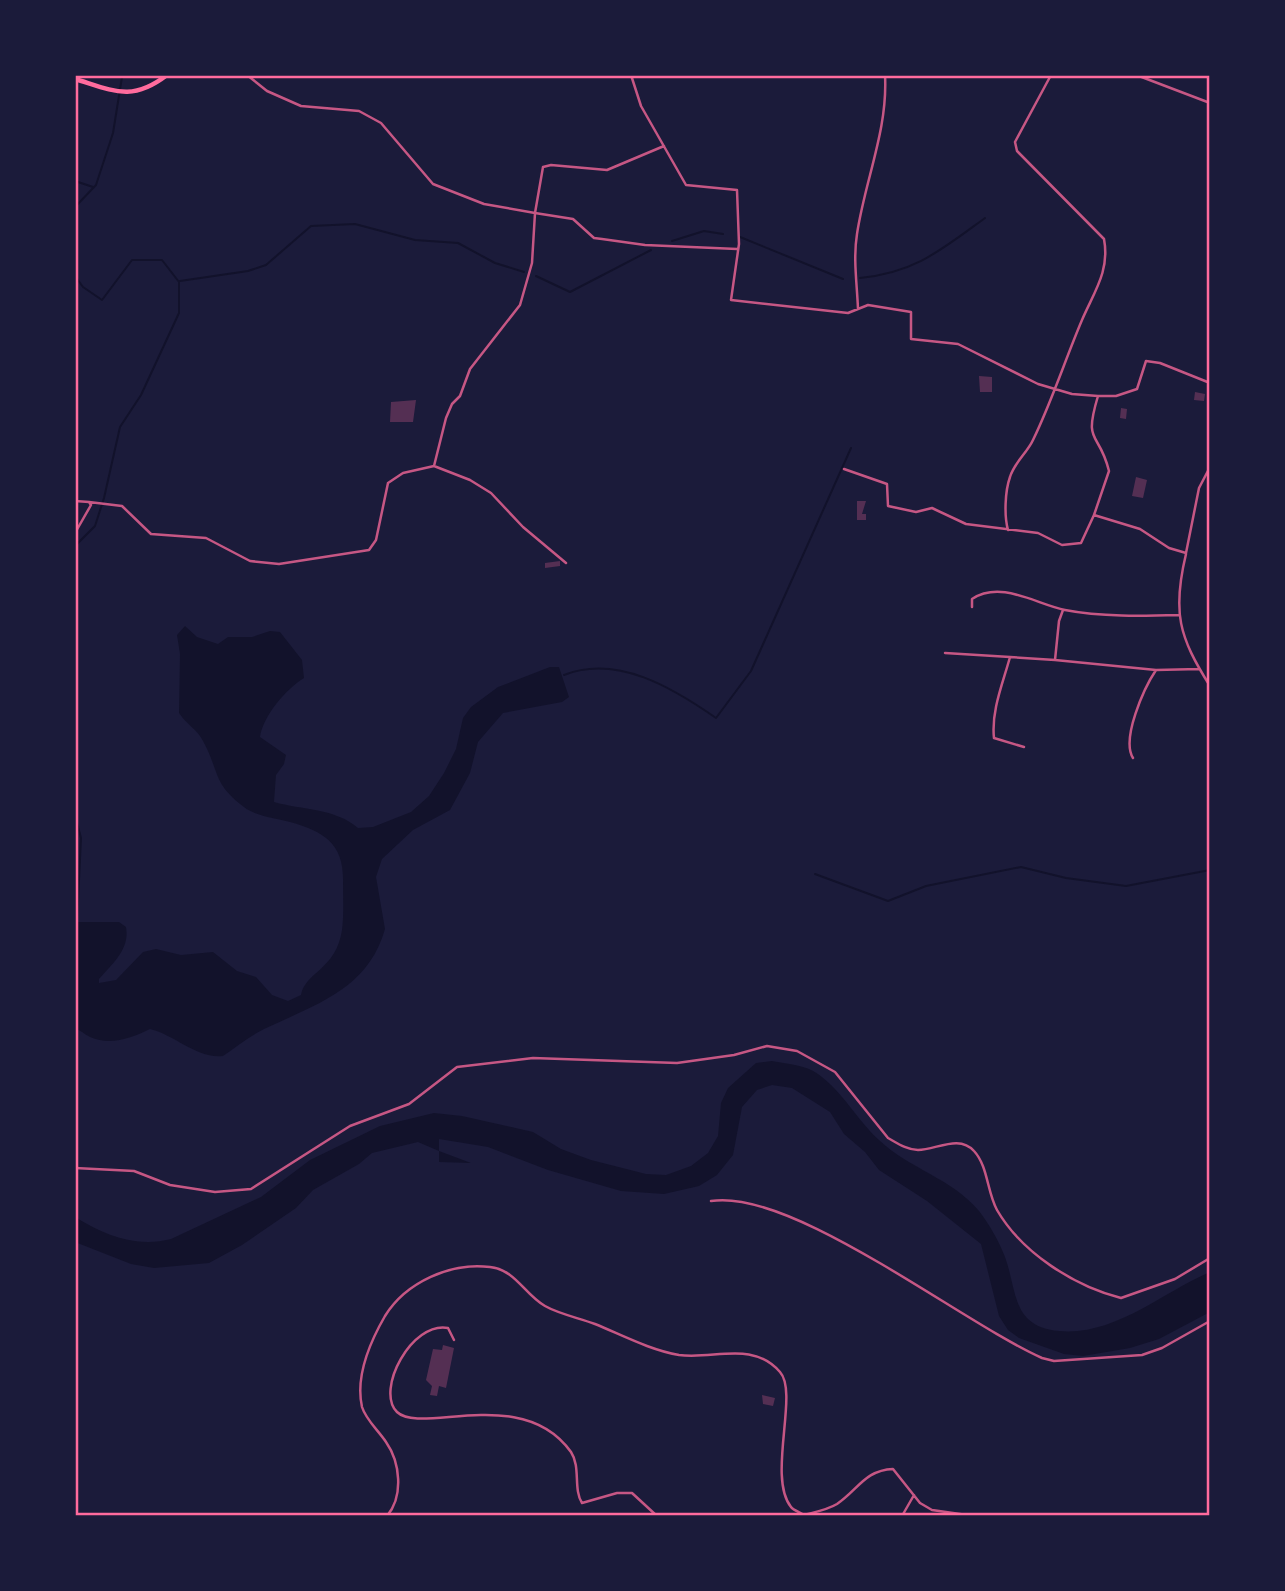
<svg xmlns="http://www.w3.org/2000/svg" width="1285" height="1591" font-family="Cabin,sans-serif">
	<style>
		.water { fill: #12122b }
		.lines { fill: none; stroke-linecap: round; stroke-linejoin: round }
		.stream { stroke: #12122b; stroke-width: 2 }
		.building { fill: #542f53 }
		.minor { stroke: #c65784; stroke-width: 2.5 }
		.secondary { stroke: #ff6b9d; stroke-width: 4.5 }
		.neatline { fill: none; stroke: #ff6b9d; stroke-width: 2.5 }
	</style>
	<rect width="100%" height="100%" fill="#1b1b3a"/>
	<path class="water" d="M 185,626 L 197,637 L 218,644 L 228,637 L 252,637 L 270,631 L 280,632 L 302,660 L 304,678 C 286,689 263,716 260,737 L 286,755 L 284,764 L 276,775 L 274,802 C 302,810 335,808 358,828 L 373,827 L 411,812 L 429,796 L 444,773 L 456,749 L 463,718 L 471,707 L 498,687 L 550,667 L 559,667 L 569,697 L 562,702 L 503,713 L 478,742 L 470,773 L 450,810 L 413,830 L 382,859 L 376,877 L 385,929 C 368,989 317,1004 264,1029 C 250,1036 236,1047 223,1056 C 197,1059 175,1035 150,1029 C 132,1038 110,1046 90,1037 C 84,1034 81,1030 75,1029 L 75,922 L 119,922 L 126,927 C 130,949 113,963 99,979 L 99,983 L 116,980 L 143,952 L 156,949 L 181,955 L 213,952 L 237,971 L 256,977 L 272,995 L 288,1001 L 301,995 C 305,972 336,970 342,930 C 344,914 343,898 343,882 C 344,844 325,832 290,822 C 276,818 255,816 244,807 C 212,783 220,772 203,741 C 197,729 186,724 179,713 L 180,654 L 177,635 Z
		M 772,1061 C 787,1064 806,1065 818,1074 C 843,1092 857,1120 879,1140 C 908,1168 953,1179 979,1211 C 989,1224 999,1241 1005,1257 C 1017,1289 1011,1327 1059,1331 C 1115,1336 1161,1293 1210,1272 L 1210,1312 L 1159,1339 L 1130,1348 L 1083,1356 L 1064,1354 L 1019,1338 L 1008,1330 L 999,1316 L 981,1244 L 927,1201 L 879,1170 L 865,1152 L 844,1134 L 830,1112 L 792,1088 L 772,1085 L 757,1090 L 742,1107 L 733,1155 L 717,1175 L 699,1186 L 664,1194 L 621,1191 L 548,1170 L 488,1147 L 439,1139 L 439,1151 L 471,1163 L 439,1162 L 439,1151 L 418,1142 L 372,1153 L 359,1164 L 313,1190 L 296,1208 L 242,1245 L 209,1263 L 154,1268 L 131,1264 L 75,1242 L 75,1217 C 104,1235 136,1248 171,1239 L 261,1197 L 310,1160 L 380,1126 L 434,1113 L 462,1116 L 533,1132 L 561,1149 L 591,1160 L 646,1174 L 666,1175 L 691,1166 L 708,1153 L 718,1136 L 721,1103 L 728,1088 L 756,1063 Z"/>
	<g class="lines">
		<path class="stream" d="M 75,181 L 93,187
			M 75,207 L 96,185 L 113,133 L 122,77 L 120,75
			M 740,237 L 843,279
			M 672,241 L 704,231 L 723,234
			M 75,276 L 83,287 L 102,300 L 132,260 L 162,260 L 179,282 L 179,313 L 141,395 L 120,427 L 104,498 L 95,526 L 75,546
			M 536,276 L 570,292 L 651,250
			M 860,278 C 916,272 941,250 985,218
			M 180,281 L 248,271 L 266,265 L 311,226 L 355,224 L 415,240 L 458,243 L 495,263 L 524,272
			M 564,675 C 617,654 673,688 716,718 L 751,671 L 851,448
			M 75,815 L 81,838 L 77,922
			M 815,874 L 888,901 L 926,886 L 1021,867 L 1066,878 L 1126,886 L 1210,870"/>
	</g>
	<path class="building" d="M 979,376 L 992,377 L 992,392 L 980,392 Z
		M 1195,392 L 1205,394 L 1204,401 L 1194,400 Z
		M 416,400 L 413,422 L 390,422 L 391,402 Z
		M 1121,408 L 1127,409 L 1126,419 L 1120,418 Z
		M 1136,477 L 1147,480 L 1143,498 L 1132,496 Z
		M 857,501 L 866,501 L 862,514 L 866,514 L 866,520 L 857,520 Z
		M 560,561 L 560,566 L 545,568 L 545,563 Z
		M 443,1345 L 454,1348 L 446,1388 L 439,1386 L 437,1396 L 430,1395 L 432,1386 L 426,1380 L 433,1349 L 442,1350 Z
		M 762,1395 L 775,1398 L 773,1406 L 763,1404 Z"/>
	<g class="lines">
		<path class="minor" d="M 631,75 L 641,106 L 686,185 L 737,190 L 739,244 L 731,300 L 848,313 L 868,305 L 911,312 L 911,339 L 958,344 L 1038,384 L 1072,394 L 1098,396
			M 1139,76 L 1210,103
			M 664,146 L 607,170 L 551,165 L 543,167 L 535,213 L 573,219 L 594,238 L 602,239 L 645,245 L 737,249
			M 858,309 C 857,283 853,259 857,234 C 865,180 888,130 885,75
			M 1210,383 L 1160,363 L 1146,361 L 1137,389 L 1116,396 L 1098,396 C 1083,446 1099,430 1109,471 L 1094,515 L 1140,529 L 1169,548 L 1186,553 L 1199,488 L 1210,467
			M 434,466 L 470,480 L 491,493 L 523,527 L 566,563
			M 844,469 L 887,484 L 888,506 L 916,512 L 932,508 L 966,524 L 1038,533 L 1062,545 L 1081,543 L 1094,515
			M 75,501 L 89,502 L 91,505 L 75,533
			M 89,502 L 122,506 L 151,534 L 206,538 L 250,561 L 279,564 L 369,550 L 376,540 L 388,483 L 403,473 L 434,466 L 446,418 L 452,404 L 460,396 L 470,369 L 520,305 L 532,263 L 535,213 L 484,204 L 433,184 L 381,123 L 359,111 L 301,106 L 267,91 L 247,75
			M 1008,530 C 1004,516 1005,491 1010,477 C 1014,463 1027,453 1033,440 C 1052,401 1065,360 1082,320 C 1094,292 1110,271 1104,239 L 1017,151 L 1015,142 L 1051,75
			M 1186,554 C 1172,612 1179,637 1210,686
			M 972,607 L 972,599 C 1001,580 1036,604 1065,610 C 1101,617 1142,616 1179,615
			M 945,653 L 1010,657
			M 1055,660 L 1156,670
			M 1024,747 L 994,738 C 991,711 1003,683 1010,657 L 1055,660 L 1059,621 L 1063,610
			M 1133,758 C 1121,739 1144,688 1156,670 L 1199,669
			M 75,1168 L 134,1171 L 170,1185 L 215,1192 L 251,1189 L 350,1126 L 409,1104 L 457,1067 L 533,1058 L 677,1063 L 734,1055 L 767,1046 L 797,1051 L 835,1072 L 888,1138 C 897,1143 907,1150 918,1150 C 936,1150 959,1134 974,1151 C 988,1166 987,1192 997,1210 C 1022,1253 1074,1286 1121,1298 L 1175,1279 L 1210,1258
			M 711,1201 C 792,1188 961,1322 1042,1358 L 1054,1361 L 1142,1355 L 1162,1348 L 1210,1321
			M 454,1340 L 448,1328 C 412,1321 375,1390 397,1412 C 421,1435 523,1384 571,1452 C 581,1467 573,1489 582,1503 L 617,1493 L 632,1493 L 657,1516
			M 387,1516 C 404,1496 400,1462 386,1442 C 378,1430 366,1420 362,1407 C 355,1376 370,1342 385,1316 C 406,1282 451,1262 490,1267 C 516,1270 524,1294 545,1306 C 559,1314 579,1318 595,1324 C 622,1335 650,1350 679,1355 C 714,1360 752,1340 780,1372 C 799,1393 767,1477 791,1507 C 793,1510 801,1513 804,1515 C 815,1512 827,1510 837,1504 C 858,1490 865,1470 893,1469 L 920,1503 L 932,1510 L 974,1516
			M 902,1516 L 914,1495"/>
		<path class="secondary" d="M 75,79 C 114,91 132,102 167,75"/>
	</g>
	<rect width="1285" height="1591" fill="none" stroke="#1b1b3a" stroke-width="154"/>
	<rect x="77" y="77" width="1131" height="1437" class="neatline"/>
</svg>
